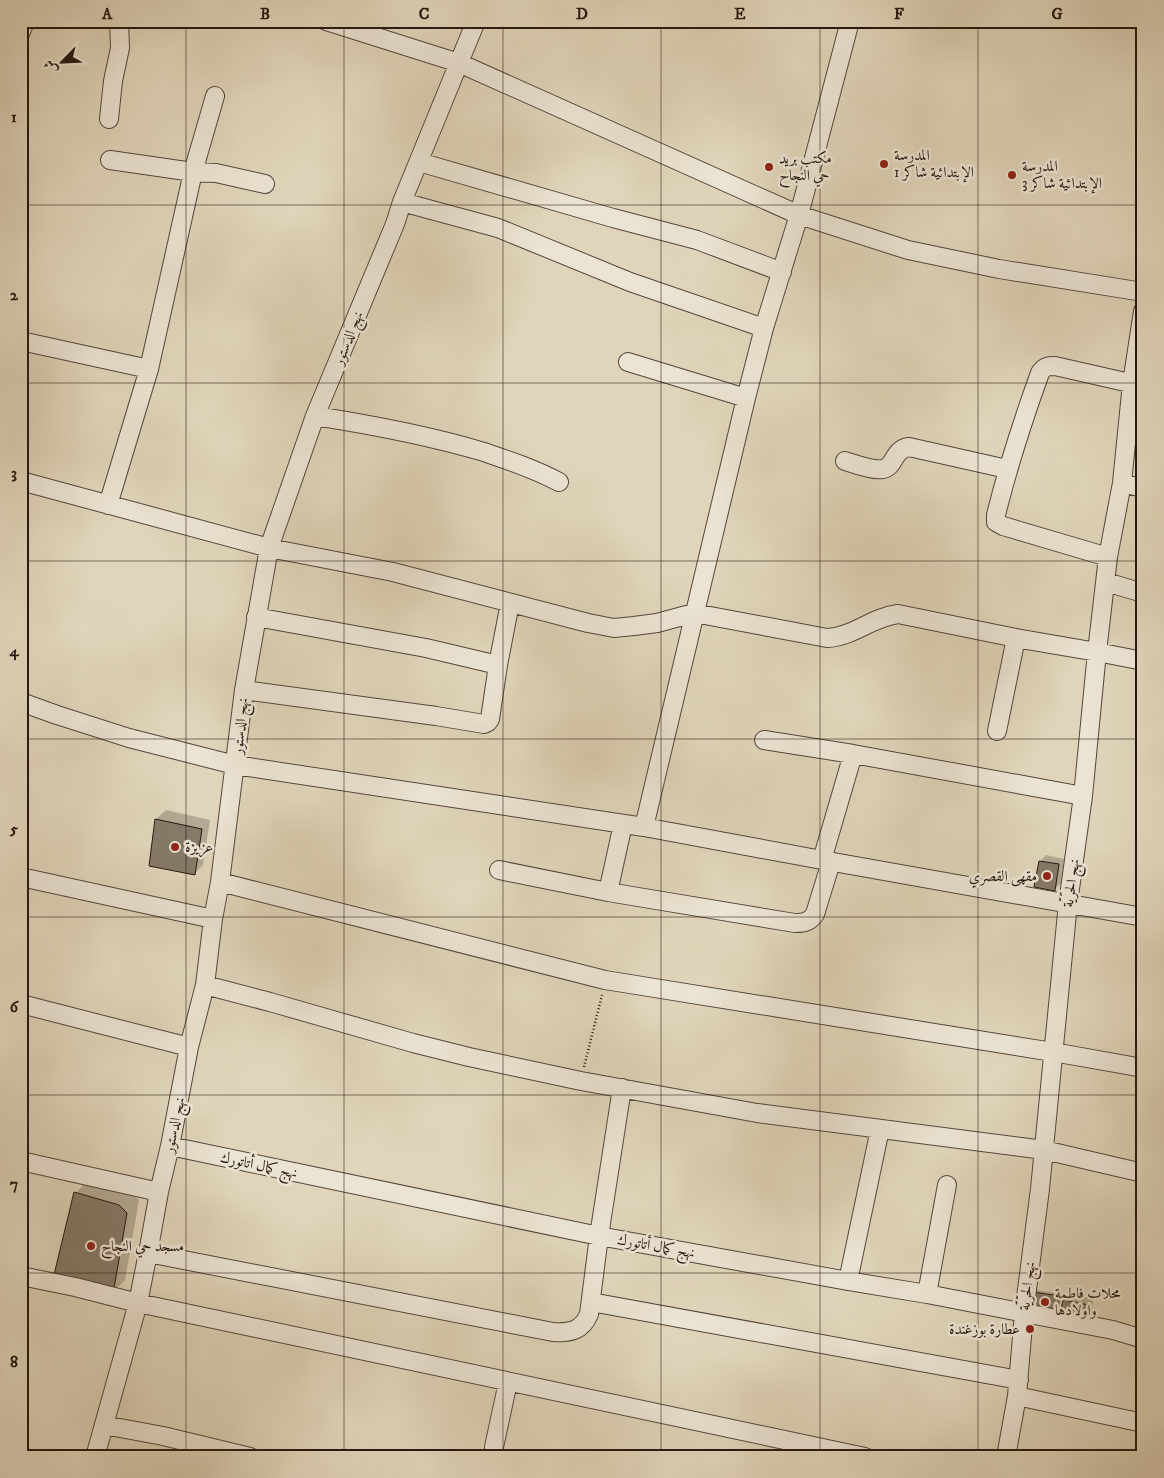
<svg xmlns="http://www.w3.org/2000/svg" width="1164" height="1478" font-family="'IM FELL DW Pica',Amiri,serif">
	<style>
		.shadow { fill: #0003 }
		.building { fill: #867a69; stroke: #251710 }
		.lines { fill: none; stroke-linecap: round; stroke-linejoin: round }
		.minor-casing { stroke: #54463b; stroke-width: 20 }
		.path { stroke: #251710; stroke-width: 2.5; stroke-dasharray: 1 2.5; stroke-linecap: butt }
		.minor { stroke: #ebe4d3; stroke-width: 18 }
		.grid { fill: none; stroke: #251710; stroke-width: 1; stroke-opacity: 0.55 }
		.poi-dot { fill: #8f2418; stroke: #ebe4d3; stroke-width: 2 }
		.labels { text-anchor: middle; stroke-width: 5; stroke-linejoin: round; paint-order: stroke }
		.poi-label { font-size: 15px; fill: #251710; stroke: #ebe4d3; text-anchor: start }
		.street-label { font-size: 15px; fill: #251710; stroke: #ebe4d3 }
		.neatline { fill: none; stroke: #251710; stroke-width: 2 }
		.grid-label { font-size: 16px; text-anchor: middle; font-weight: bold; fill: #251710 }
	</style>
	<rect width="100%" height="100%" fill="#e0d5bb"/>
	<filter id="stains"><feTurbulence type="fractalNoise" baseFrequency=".004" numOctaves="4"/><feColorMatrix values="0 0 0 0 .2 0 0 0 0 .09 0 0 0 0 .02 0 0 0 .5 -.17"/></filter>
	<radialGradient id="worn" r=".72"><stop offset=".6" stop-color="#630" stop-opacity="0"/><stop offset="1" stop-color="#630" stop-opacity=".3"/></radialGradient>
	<path class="shadow" d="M 166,810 L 210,820 L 203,865 L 194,874 L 156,819 Z
		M 1046,855 L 1064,859 L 1061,883 L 1055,889 L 1040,861 Z
		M 88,1180 L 132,1193 L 139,1200 L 125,1280 L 113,1292 L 76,1193 Z
		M 1037,1290 L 1062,1294 L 1059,1309 L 1057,1311 L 1035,1292 Z
		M 1070,1294 L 1094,1299 L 1091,1311 L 1085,1317 L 1064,1300 Z"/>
	<path class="building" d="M 155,819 L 202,829 L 195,875 L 149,866 Z
		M 1039,861 L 1059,864 L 1055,891 L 1034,887 Z
		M 74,1192 L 119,1205 L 127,1213 L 113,1294 L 53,1279 Z
		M 1033,1292 L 1060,1296 L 1057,1313 L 1031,1308 Z
		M 1063,1300 L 1089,1305 L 1086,1318 L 1060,1313 Z"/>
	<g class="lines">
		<defs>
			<path id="minor" d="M 326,21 L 459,63 L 799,215 L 908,250 L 999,269 L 1143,292
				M 21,32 L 25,21
				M 109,119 L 113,81 L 120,48 L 119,21
				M 110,160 L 193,172 L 216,173 L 265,184
				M 419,162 L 613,218 L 697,240 L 782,272
				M 402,202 L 498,228 L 630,282 L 764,328
				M 21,341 L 149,369
				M 628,362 L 746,398
				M 315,416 C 373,425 427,435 484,452 C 510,461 535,469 559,482
				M 845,461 C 855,464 874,471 883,469 C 895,467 893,449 909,447 L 1007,469
				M 21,481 L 269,548 L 393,572 L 588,623 L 614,628 L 634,626 L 657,623 L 694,613 L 827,638 C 853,637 872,617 898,614 L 1016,638 L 1097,652 L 1143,661
				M 1122,483 L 1143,488
				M 108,505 L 149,369 L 193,172 L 215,96
				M 1108,557 L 1003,526 L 996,522 L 996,515 C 1008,466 1023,420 1040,373 C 1044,366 1049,366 1055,366 L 1143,386
				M 1106,582 L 1143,593
				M 256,617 L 426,648 L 498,665
				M 244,690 L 436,716 L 484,724 L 488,722 L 490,719 L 498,665 L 510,603
				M 21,702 L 57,715 L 129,738 L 235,765 L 644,827 L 822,860 L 1143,917
				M 997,731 L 1016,638
				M 764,740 L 853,754 L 822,860
				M 853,754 L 1083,796
				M 644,827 L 746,398 L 764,328 L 799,215 L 850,21
				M 499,870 L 608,892 L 795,923 C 805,923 809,922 815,914 L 831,862
				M 21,877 L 213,919
				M 220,882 L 605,980 L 1053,1052 L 1143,1068
				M 608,892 L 623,824
				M 205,985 L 270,1002 L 413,1043 L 469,1057 L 581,1081 L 757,1113 L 1044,1150 L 1143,1173
				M 21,1004 L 189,1047
				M 170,1146 L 599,1236 L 848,1281 L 927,1294 L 1113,1330 L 1143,1339
				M 21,1161 L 159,1192
				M 148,1253 L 553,1332 C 570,1333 582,1331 589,1314 L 599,1236 L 622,1088
				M 21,1276 L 75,1287 L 138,1303 L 865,1457
				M 848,1281 L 880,1129
				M 927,1294 L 947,1185
				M 591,1302 L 1019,1380
				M 1017,1396 L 1143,1423
				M 104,1425 L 163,1436 L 250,1457
				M 95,1457 L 138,1303 L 148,1253 L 159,1192 L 170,1146 L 189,1047 L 205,985 L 213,919 L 220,882 L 244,690 L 269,548 L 315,416 L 395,224 L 402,202 L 476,21
				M 494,1457 L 494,1447 L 508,1382
				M 1006,1457 L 1017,1396 L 1024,1313 L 1040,1189 L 1068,903 L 1083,796 L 1097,652 L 1108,557 L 1122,483 L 1132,383 L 1143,311"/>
		</defs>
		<use href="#minor" class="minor-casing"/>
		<path class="path" d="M 584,1067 L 602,995"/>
		<use href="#minor" class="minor"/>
	</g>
	<path class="grid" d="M 186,21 L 186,1457M 344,21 L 344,1457M 503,21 L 503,1457M 661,21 L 661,1457M 820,21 L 820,1457M 978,21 L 978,1457M 21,205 L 1143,205M 21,383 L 1143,383M 21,561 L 1143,561M 21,739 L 1143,739M 21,917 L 1143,917M 21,1095 L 1143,1095M 21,1273 L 1143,1273"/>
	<g class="poi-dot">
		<circle cx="884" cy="164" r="5"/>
		<circle cx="769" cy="167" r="5"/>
		<circle cx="1012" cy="175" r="5"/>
		<circle cx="175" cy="847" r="5"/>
		<circle cx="1047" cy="876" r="5"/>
		<circle cx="91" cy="1246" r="5"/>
		<circle cx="1045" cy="1302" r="5"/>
		<circle cx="1030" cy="1329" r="5"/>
	</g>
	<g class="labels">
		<g class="poi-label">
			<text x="894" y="160">المدرسة<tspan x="894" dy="17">الإبتدائية شاكر 1</tspan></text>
			<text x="779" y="163">مكتب بريد<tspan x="779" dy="17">حي النجاح</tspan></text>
			<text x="1022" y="171">المدرسة<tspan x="1022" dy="17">الإبتدائية شاكر 3</tspan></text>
			<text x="185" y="852">عزيزة</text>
			<text x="1037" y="881" text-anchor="end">مقهى القصري</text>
			<text x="101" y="1251">مسجد حي النجاح</text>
			<text x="1055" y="1298">محلات فاطمة<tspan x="1055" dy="17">واولادها</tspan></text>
			<text x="1020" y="1334" text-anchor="end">عطارة بوزغندة</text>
		</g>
		<g class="street-label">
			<text transform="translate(348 338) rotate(-68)" y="5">نهج الدستور</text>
			<text transform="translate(240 726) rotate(-84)" y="5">نهج الدستور</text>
			<text transform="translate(1071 883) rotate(-82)" y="5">نهج الحرّيّة</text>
			<text transform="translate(174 1125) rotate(-78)" y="5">نهج الدستور</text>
			<text transform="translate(259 1165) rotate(12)" y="5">نهج كمال أتاتورك</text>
			<text transform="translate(656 1246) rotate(10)" y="5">نهج كمال أتاتورك</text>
			<text transform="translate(1027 1286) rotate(-83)" y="5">نهج الحرّيّة</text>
		</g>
	</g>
	<rect width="1164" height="1478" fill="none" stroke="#e0d5bb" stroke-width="55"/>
	<g transform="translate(62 62) rotate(246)" stroke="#ebe4d3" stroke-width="4" paint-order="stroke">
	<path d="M0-4L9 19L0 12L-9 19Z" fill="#251710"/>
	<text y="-8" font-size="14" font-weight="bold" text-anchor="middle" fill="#251710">ش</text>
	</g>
	<rect x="28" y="28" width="1108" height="1422" class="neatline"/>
	<g class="grid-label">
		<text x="107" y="19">A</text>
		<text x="265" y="19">B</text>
		<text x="424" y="19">C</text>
		<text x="582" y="19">D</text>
		<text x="740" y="19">E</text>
		<text x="899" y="19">F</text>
		<text x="1057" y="19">G</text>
		<text x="14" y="122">1</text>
		<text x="14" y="300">2</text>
		<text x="14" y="478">3</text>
		<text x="14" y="656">4</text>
		<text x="14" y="834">5</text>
		<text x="14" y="1012">6</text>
		<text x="14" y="1189">7</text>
		<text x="14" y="1367">8</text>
	</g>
	<rect width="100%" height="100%" filter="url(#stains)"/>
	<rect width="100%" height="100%" fill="url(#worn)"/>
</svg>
